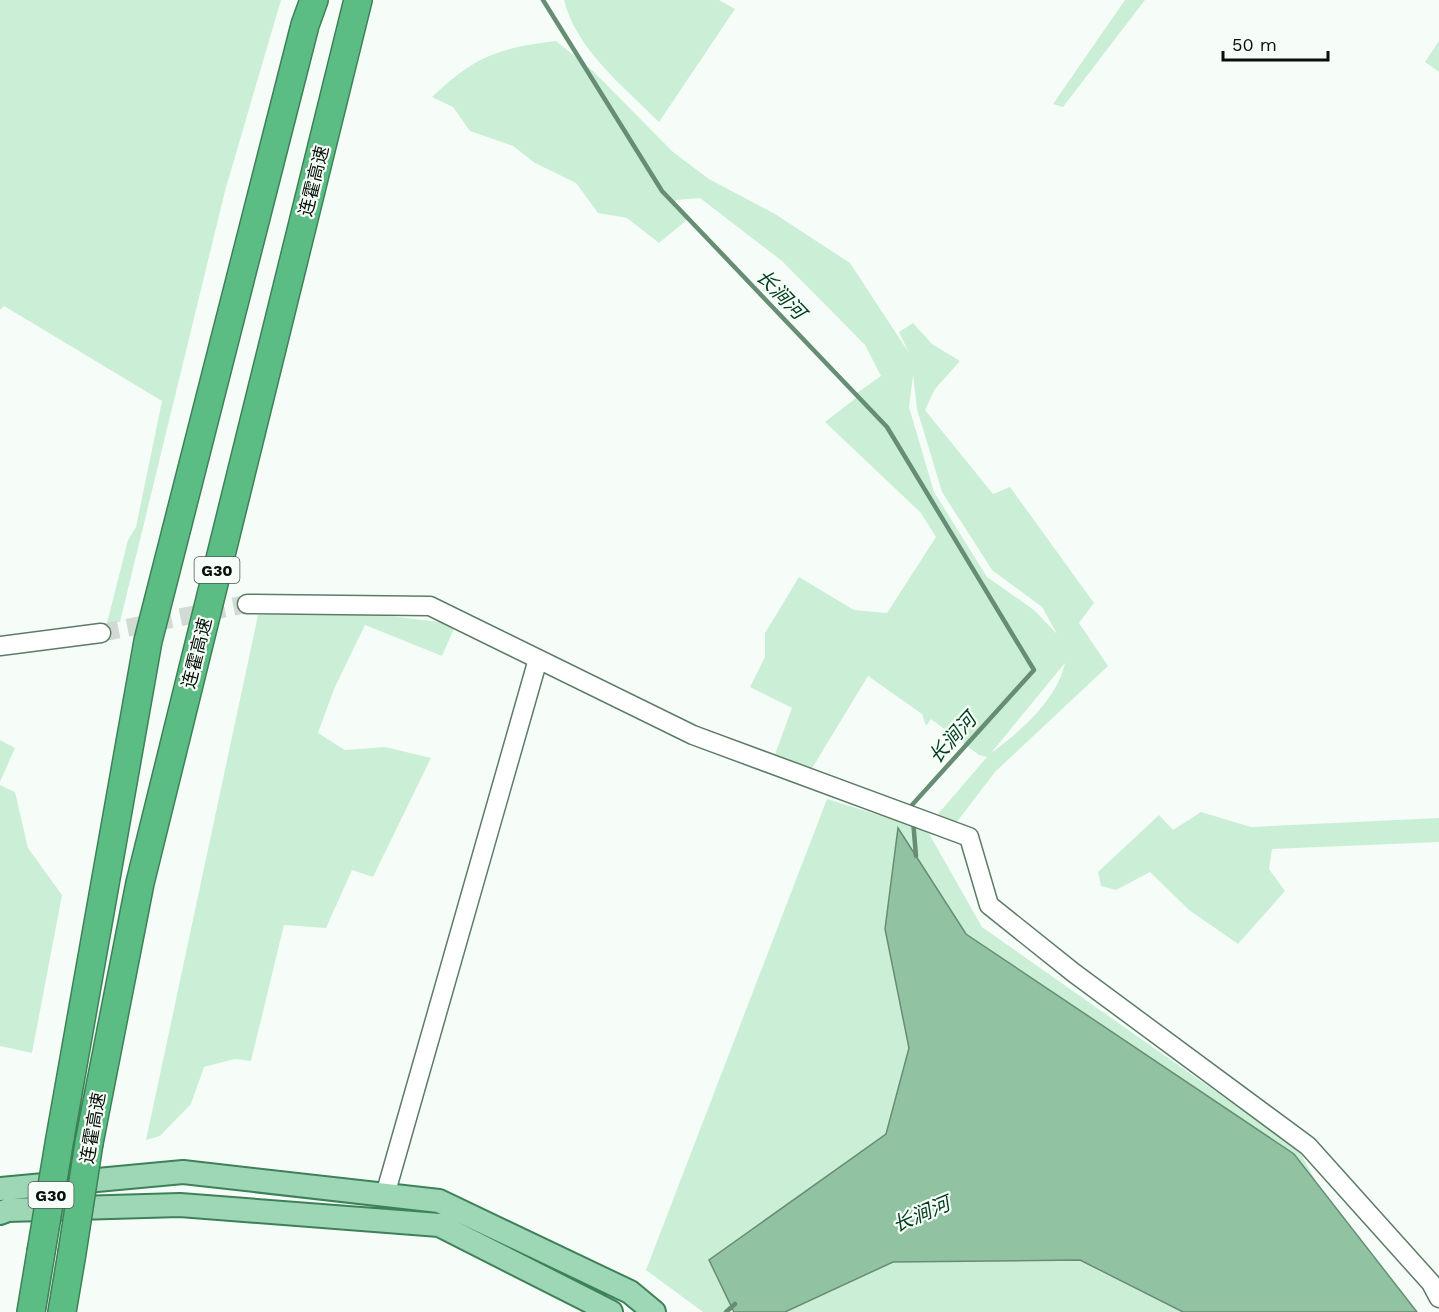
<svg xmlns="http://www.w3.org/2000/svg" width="1439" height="1312" font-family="'Work Sans','Noto Sans SC',sans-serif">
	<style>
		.green { fill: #cbefd6; fill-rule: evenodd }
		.water { fill: #91c2a2; stroke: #678d74; stroke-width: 1.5 }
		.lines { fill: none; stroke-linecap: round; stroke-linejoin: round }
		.stream { stroke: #678d74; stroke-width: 4.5 }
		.minor-tunnel { stroke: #d2dad4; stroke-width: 18; stroke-dasharray: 18 9; stroke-linecap: butt }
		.minor-casing { stroke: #5c7c67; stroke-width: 21 }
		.major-casing { stroke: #3d8158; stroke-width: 26 }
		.highway-casing { stroke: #3d8158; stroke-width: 30 }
		.minor { stroke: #fff; stroke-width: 18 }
		.major { stroke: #9dd7b5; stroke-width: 22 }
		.highway { stroke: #5bbd83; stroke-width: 27 }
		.highway-bridge-casing { stroke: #3d8158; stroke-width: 30; stroke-linecap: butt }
		.highway-bridge { stroke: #5bbd83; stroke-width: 27 }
		.labels { text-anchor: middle; stroke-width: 4.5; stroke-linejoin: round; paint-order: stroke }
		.shield { fill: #f6fdf8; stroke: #4d5851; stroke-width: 1.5 }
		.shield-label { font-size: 16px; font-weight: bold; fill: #051109 }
		.street-label { font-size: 18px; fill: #051109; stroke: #f6fdf8 }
		.water-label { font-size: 20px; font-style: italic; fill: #003d1f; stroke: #f6fdf8 }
	</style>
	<rect width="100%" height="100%" fill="#f6fdf8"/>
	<path class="green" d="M 0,0 L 281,0 L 225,191 L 120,622 L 107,623 L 128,540 L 136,527 L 162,401 L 4,306 L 0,310 Z
		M 564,0 L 719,0 L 735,9 L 659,122 C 624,87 576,49 564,0 Z
		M 1125,0 L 1145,0 L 1063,107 L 1053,104 Z
		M 556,41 L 593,71 L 673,152 L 709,179 L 775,214 L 850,263 L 909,353 L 899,332 L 913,323 L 932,344 L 960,361 L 935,389 L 925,410 L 993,494 L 1010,487 L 1094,603 L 1079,623 L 1108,666 L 995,772 L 956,823 L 938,814 L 987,757 L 979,755 L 931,719 L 926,726 L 922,714 L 868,676 L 811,770 L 774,757 L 792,708 L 750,687 L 765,657 L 765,633 L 799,577 L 854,610 L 887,613 L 936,537 L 921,513 L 825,422 L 856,398 L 854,395 L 881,376 L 865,345 L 782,261 L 700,198 L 676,200 L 675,206 L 688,219 L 659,243 L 627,218 L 598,213 L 576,183 L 535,163 L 513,146 L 470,131 L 453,107 L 432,97 C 475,56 498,48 556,41 ZM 913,375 L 917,409 L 942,492 L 992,570 L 1042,607 L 1057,634 L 1034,610 L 987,577 L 934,492 L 909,407 ZM 1065,663 C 1056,701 1022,730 991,753 Z
		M 1439,41 L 1439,72 L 1425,62 Z
		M 356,612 L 456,624 L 442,656 L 365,625 L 334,689 L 318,733 L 345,750 L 385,747 L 431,758 L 373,877 L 352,870 L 326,928 L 284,925 L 251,1061 L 235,1059 L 204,1067 L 191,1104 L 160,1136 L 146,1140 L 258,615 Z
		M 0,740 L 15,748 L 0,782 Z
		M 0,785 L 15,792 L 28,848 L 62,895 L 32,1053 L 0,1046 Z
		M 827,799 L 927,830 L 982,927 L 1299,1150 L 1386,1312 L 703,1312 L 646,1270 Z
		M 1201,812 L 1251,827 L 1439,818 L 1439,842 L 1272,849 L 1269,869 L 1285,891 L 1238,944 L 1189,910 L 1150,872 L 1116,890 L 1101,886 L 1098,872 L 1159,815 L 1173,830 Z"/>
	<path class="water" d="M 898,828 L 966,934 L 1294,1154 L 1417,1312 L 1183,1312 L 1080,1260 L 893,1262 L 785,1312 L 734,1312 L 709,1260 L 886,1134 L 909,1048 L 885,929 Z"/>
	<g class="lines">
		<path class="stream" d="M 543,0 L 662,191 L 887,427 L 1034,670 L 912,805 L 913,812
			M 913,820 L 916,856
			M 726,1312 L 735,1304"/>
		<path class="minor-tunnel" d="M 101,633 L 247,604"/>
		<defs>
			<path id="minor" d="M 247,604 L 430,606 L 693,735 L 969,837 L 989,905 L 1074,973 L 1308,1146 L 1431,1283 L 1439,1298
				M 0,646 L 101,633
				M 385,1195 L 538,659"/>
			<path id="major" d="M 0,1189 L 183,1172 L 439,1201 L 630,1292 L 654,1312
				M 0,1213 L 8,1210 L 180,1205 L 439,1225 L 611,1312"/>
			<path id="highway" d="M 60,1138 L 148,641 L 305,25 L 314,0
				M 89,1143 L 140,883 L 358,0
				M 31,1312 L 41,1252
				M 62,1312 L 72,1253"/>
		</defs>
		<use href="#minor" class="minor-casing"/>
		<use href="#major" class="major-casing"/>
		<use href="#highway" class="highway-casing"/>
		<use href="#minor" class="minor"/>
		<use href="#major" class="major"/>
		<use href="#highway" class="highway"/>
		<defs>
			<path id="highway-bridge" d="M 41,1252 L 60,1138
				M 72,1253 L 89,1143"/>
		</defs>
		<use href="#highway-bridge" class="highway-bridge-casing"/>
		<use href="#highway-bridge" class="highway-bridge"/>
	</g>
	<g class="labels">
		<g class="shield">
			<rect x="194.5" y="557" width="45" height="26" rx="4.5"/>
			<rect x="28.5" y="1182" width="45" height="26" rx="4.5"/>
		</g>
		<g class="shield-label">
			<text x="217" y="576">G30</text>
			<text x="51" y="1201">G30</text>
		</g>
		<g class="street-label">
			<text transform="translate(314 181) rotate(-76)" y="6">连霍高速</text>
			<text transform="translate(197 653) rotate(-76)" y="6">连霍高速</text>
			<text transform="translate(93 1128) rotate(-80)" y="6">连霍高速</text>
		</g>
		<g class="water-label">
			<text transform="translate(781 294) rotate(46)" y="7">长涧河</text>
			<text transform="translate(952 738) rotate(-48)" y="7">长涧河</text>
			<text transform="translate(921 1214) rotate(-23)" y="7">长涧河</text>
		</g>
	</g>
	<path d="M1223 51v9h105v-9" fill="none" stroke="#051109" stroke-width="3"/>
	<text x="1232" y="51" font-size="18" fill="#051109" stroke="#f6fdf8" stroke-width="4.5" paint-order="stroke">50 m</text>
</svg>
